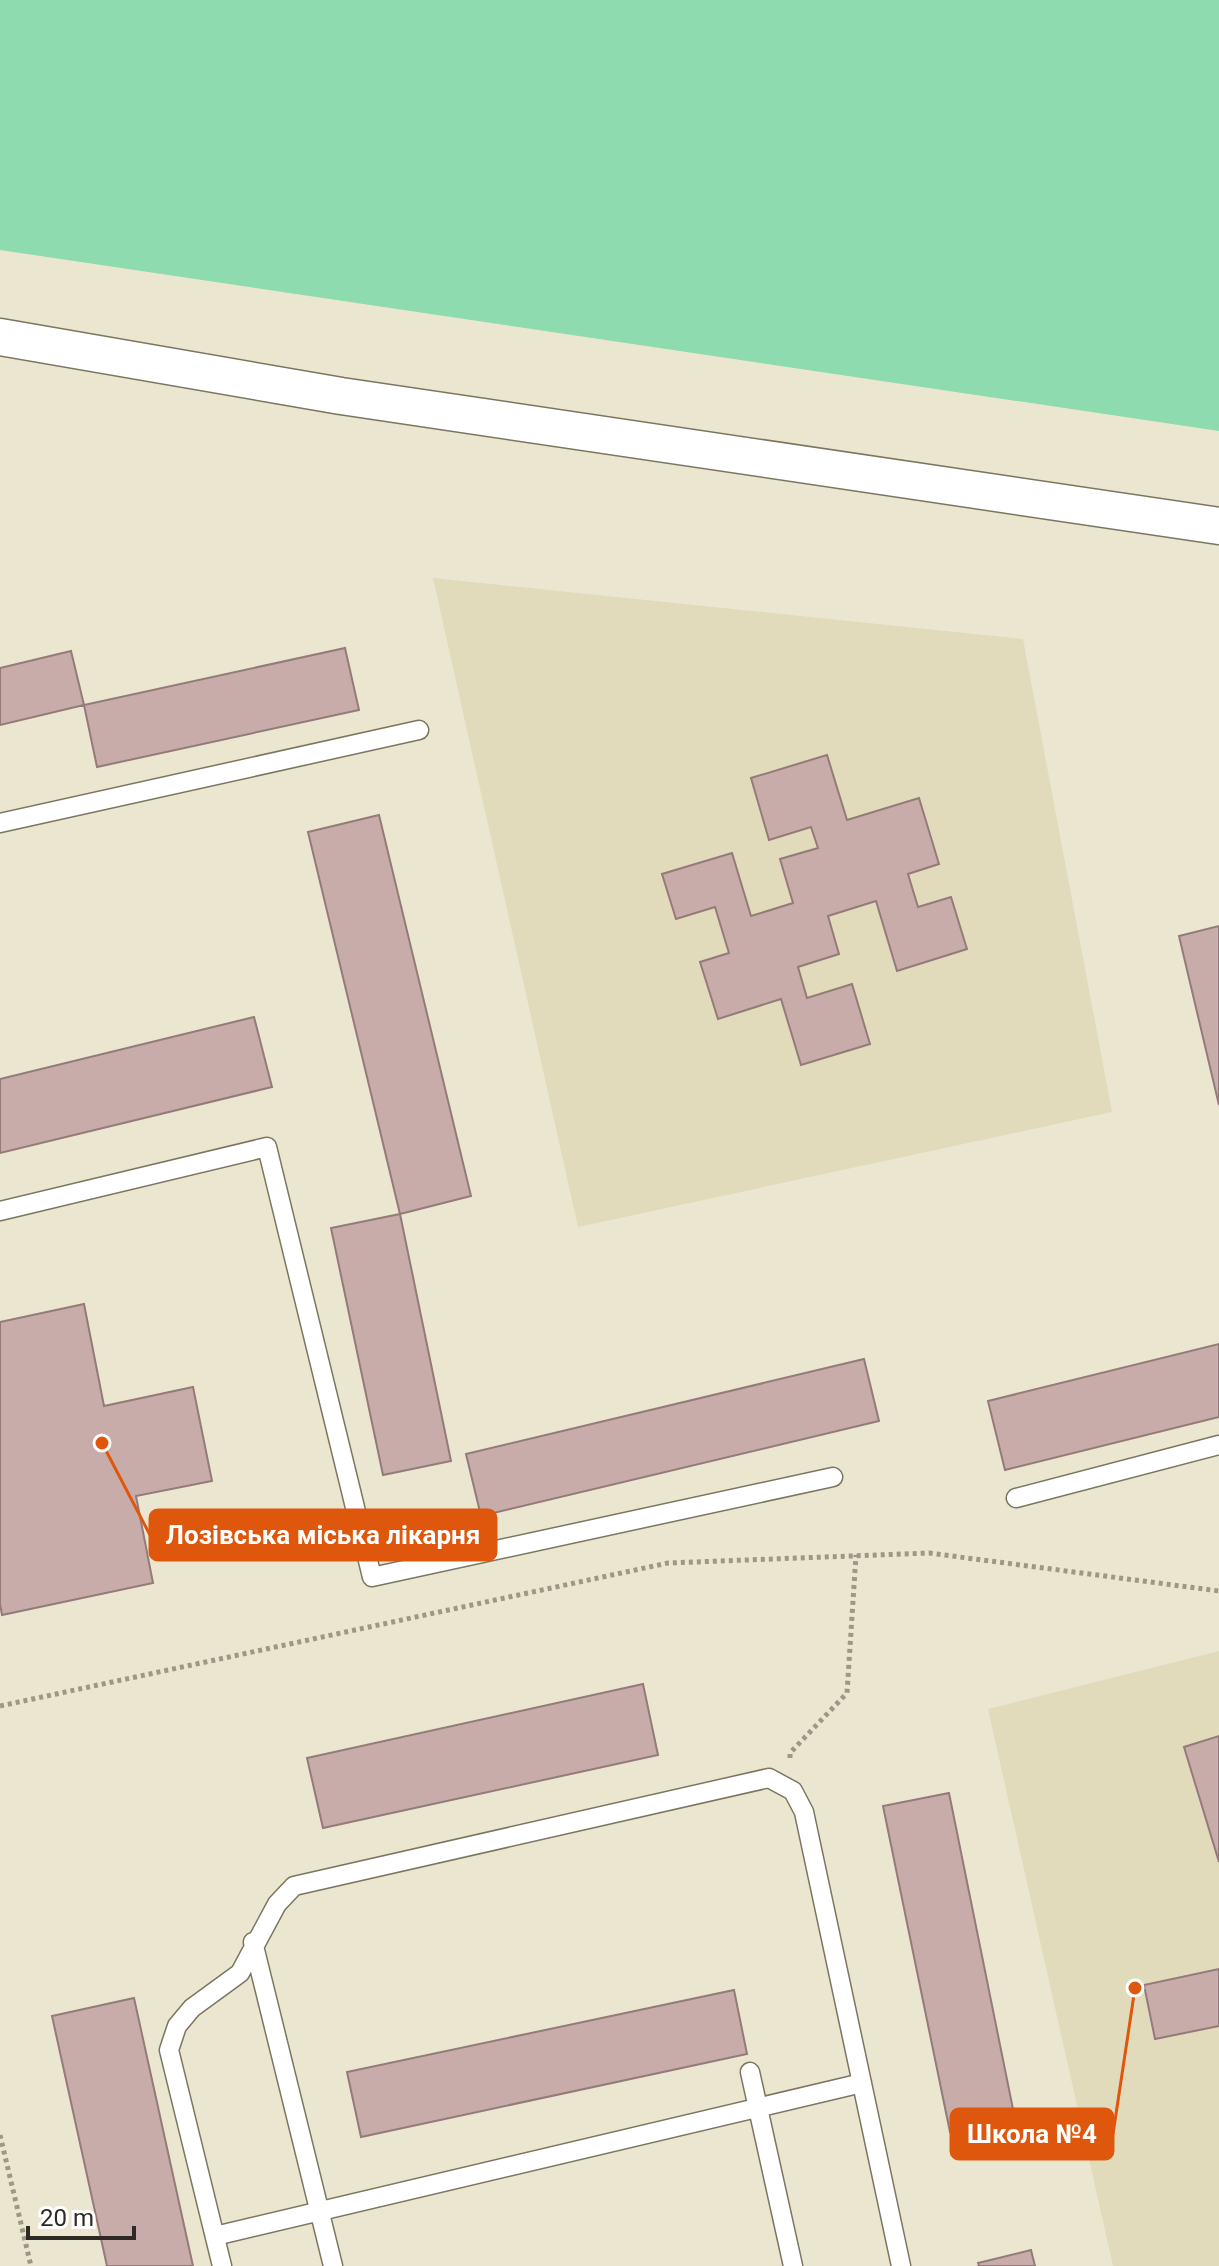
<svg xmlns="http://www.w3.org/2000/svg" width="1219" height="2266" font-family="Roboto,sans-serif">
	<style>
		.built { fill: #e1dbbc }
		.green { fill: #8ddbae }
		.building { fill: #c7aca9; stroke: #947b79; stroke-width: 2 }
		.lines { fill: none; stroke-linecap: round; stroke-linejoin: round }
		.service-casing { stroke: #7b7661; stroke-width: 21 }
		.minor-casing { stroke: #7b7661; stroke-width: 39 }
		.path { stroke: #9c9887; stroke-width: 5; stroke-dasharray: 4 4; stroke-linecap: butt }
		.service { stroke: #fff; stroke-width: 18 }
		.minor { stroke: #fff; stroke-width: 36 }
		.leader { fill: none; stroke: #df570d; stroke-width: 3 }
		.callout-dot { fill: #df570d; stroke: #fff; stroke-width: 3 }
		.callout { fill: #df570d; stroke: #df570d; stroke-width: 3 }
		.callout-label { font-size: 26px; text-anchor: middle; font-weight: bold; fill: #fff }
	</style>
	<rect width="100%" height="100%" fill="#ebe6cf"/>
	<path class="built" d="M 433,578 L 1023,639 L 1112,1112 L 578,1227 Z
		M 1219,1651 L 1219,2266 L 1113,2266 L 988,1709 Z"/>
	<path class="green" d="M 0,0 L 1219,0 L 1219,431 L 0,250 Z"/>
	<path class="building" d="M 345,648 L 359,710 L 97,767 L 84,705 Z
		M 71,651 L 84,705 L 0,725 L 0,668 Z
		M 827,755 L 847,820 L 919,798 L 939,864 L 908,874 L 918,907 L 951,897 L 967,949 L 897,971 L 876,901 L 828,916 L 839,954 L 798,967 L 807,998 L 852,984 L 870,1044 L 801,1065 L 781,999 L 718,1019 L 700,962 L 729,953 L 715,907 L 676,919 L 662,874 L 732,853 L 751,916 L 793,903 L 780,859 L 818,848 L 811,827 L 769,840 L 751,778 Z
		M 379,815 L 471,1196 L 400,1214 L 308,832 Z
		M 1219,926 L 1219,1105 L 1179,936 Z
		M 254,1017 L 272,1087 L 0,1153 L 0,1079 Z
		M 400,1214 L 451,1461 L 383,1475 L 331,1228 Z
		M 84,1304 L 104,1406 L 193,1387 L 212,1481 L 136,1496 L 153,1583 L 2,1615 L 0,1604 L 0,1322 Z
		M 1219,1344 L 1219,1417 L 1005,1470 L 988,1401 Z
		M 864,1359 L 879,1421 L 481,1516 L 466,1454 Z
		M 643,1684 L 658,1755 L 323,1828 L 307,1758 Z
		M 1219,1736 L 1219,1862 L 1184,1747 Z
		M 949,1793 L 1015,2119 L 950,2132 L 883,1806 Z
		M 1219,1969 L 1219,2026 L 1155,2039 L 1144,1985 Z
		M 734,1990 L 747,2054 L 361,2137 L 347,2072 Z
		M 134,1998 L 193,2266 L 107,2266 L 52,2016 Z
		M 1031,2250 L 1035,2266 L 979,2266 L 978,2263 Z"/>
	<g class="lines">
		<defs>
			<path id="service" d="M 0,823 L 419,730
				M 0,1211 L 267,1147 L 372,1577 L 833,1477
				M 1016,1498 L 1219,1445
				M 253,1942 L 333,2266
				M 750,2072 L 793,2266
				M 215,2236 L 862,2083
				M 222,2266 L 169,2050 L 177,2026 L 192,2008 L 240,1973 L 277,1904 L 294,1886 L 769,1778 L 793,1791 L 804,1812 L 901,2266"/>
			<path id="minor" d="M 0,337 L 341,396 L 1219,526"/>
		</defs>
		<use href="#service" class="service-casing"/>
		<use href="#minor" class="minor-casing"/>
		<path class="path" d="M 0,1706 L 668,1563 L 929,1553 L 1219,1591
			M 790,1758 L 790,1753 L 847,1693 L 856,1555
			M 0,2135 L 31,2266"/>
		<use href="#service" class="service"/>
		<use href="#minor" class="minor"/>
	</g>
	<path class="leader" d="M102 1443L150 1535M1135 1988L1113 2134"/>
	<g class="callout-dot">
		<circle cx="102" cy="1443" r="8"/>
		<circle cx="1135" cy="1988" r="8"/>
	</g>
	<g class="callout">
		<rect x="150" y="1510" width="346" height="50" rx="8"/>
		<rect x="951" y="2109" width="162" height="50" rx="8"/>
	</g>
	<g class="callout-label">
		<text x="323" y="1544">Лозівська міська лікарня</text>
		<text x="1032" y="2143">Школа №4</text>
	</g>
	<path d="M28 2226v12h106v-12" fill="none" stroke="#2c2a22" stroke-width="4"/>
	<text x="40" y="2226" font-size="24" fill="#2c2a22" stroke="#ffffff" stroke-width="6" paint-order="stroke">20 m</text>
</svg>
